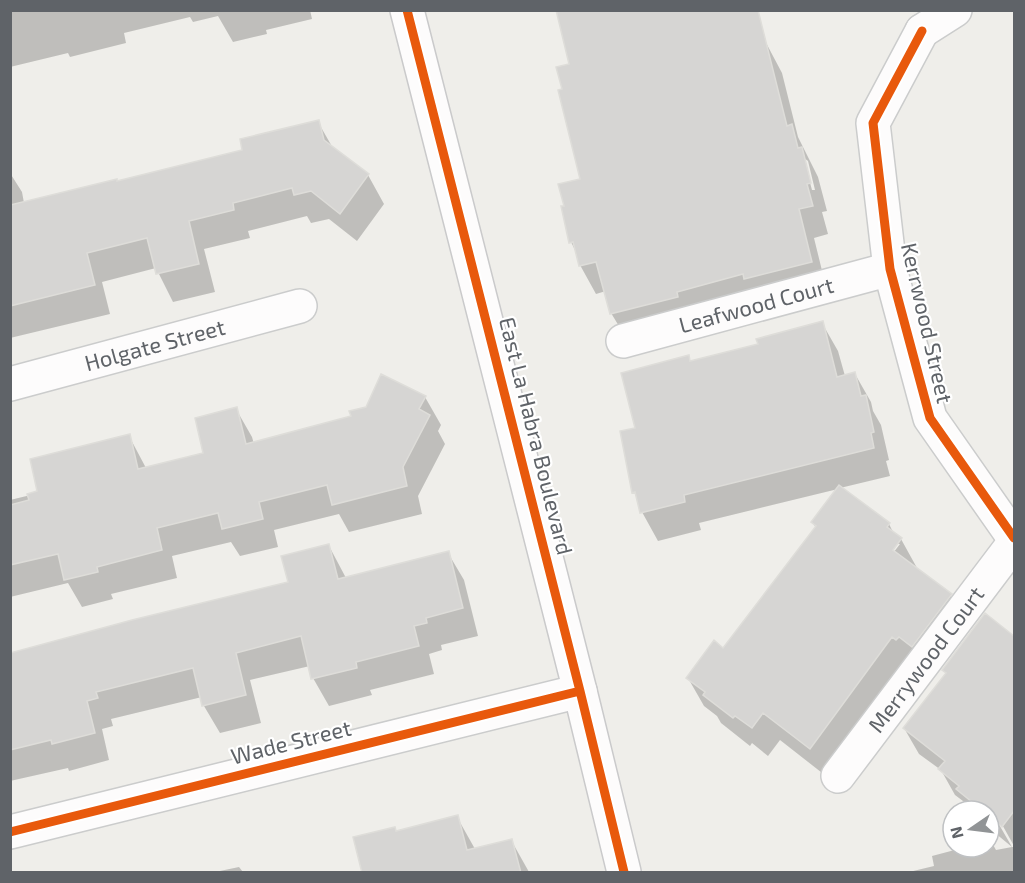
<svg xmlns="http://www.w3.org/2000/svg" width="1025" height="883" font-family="'Exo 2',sans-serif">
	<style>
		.shadow { fill: #0003; fill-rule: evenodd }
		.building { fill: #d6d5d3; stroke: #deddd9; stroke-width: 1.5 }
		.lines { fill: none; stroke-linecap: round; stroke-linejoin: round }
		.minor-casing { stroke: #cbcccc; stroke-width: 36 }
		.secondary-casing { stroke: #cacacb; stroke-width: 36 }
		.minor { stroke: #fdfcfc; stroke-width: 33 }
		.secondary { stroke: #fdfcfc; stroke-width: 33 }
		.cycleway-casing { stroke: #fff; stroke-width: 13 }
		.cycleway { stroke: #e8590c; stroke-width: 9 }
		.labels { text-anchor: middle; stroke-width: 4.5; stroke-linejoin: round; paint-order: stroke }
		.street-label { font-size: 22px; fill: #5f6368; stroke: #fff }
	</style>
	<rect width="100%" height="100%" fill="#efeeea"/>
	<path class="shadow" d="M 10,10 L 310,10 L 312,19 L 266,30 L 267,34 L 233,42 L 218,16 L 193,22 L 190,17 L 124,33 L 126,43 L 70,57 L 68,53 L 10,67 Z
		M 756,24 L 782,73 L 798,137 L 818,177 L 827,211 L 822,212 L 828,234 L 814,238 L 827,291 L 628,341 L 611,313 L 606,291 L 596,294 L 580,265 L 577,254 L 571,242 L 566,207 L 582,180 ZM 803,157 L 808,161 L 815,190 L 812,190 Z
		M 318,122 L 334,150 L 368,175 L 384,204 L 357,241 L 329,219 L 311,223 L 307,216 L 248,231 L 250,238 L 204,249 L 215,292 L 173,302 L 156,268 L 102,282 L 110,314 L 10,338 L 10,173 L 22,192 L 24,203 L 117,183 L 244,151 Z
		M 822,323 L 838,351 L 845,376 L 855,374 L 871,402 L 873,411 L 881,425 L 889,460 L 886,461 L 890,476 L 840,488 L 889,524 L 894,534 L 901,539 L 917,568 L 916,569 L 950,595 L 967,624 L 826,776 L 780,740 L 768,756 L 752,743 L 750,746 L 721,723 L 717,716 L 704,706 L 688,678 L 724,650 L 816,529 L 813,522 L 838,489 L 699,523 L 701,530 L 658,541 L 642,512 L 639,502 L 634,492 L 636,429 L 688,357 L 691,363 L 760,345 ZM 896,544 L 900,544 L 890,557 L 888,555 Z
		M 425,397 L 441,425 L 438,431 L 445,444 L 418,496 L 422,514 L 349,532 L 339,514 L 274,530 L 278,547 L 240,556 L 231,542 L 172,556 L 177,578 L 111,594 L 113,599 L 82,607 L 68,583 L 10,597 L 10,500 L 39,493 L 129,436 L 146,468 L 205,454 L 236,409 L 252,437 L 254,444 Z
		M 329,546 L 346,578 L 448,553 L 464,580 L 478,636 L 441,645 L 442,650 L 429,654 L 434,674 L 370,690 L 372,695 L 329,706 L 313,678 L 310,666 L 250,680 L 261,723 L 220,733 L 204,706 L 202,697 L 111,719 L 113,726 L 102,729 L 109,760 L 69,771 L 68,768 L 10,781 L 10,654 L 290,583 Z
		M 985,615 L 1014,638 L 1014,846 L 999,819 L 997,821 L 1012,847 L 1014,847 L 1014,872 L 909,872 L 934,866 L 932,856 L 966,847 L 989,847 L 989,841 L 991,841 L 996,850 L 1012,847 L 989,828 L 989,811 L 970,811 L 967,804 L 955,795 L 941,770 L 919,754 L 904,728 L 946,675 L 944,670 Z
		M 457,817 L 475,849 L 511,840 L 529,872 L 363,872 L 395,828 L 397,832 Z
		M 239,867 L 243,872 L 215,872 Z"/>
	<path class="building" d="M 556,10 L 758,10 L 787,126 L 792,124 L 798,148 L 802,147 L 811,183 L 807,184 L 813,206 L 799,209 L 812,262 L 744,279 L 743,274 L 677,292 L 678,297 L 610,314 L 596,262 L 579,266 L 573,242 L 569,243 L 561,206 L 564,206 L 558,184 L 580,179 L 558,90 L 562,89 L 556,67 L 569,64 Z
		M 319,120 L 324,140 L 369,174 L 340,214 L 311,191 L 294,195 L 292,188 L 233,203 L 234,210 L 189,221 L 199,264 L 156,274 L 147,238 L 87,253 L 95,285 L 10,306 L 10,205 L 117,179 L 117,181 L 242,150 L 240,139 Z
		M 823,321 L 837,377 L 855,372 L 861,396 L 866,395 L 874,432 L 871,433 L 874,448 L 684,495 L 685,502 L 640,513 L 635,492 L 632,493 L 620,431 L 635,428 L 621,373 L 689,355 L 690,361 L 758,344 L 756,339 Z
		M 381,374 L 426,396 L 419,409 L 430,415 L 403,467 L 407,486 L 332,505 L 327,485 L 259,502 L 263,519 L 222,529 L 218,513 L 157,528 L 162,550 L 97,567 L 98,572 L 64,580 L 58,554 L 10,565 L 10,505 L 29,500 L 27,494 L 37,491 L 30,459 L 130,434 L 138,469 L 203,453 L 195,418 L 237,407 L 246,444 L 351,416 L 349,411 L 366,407 Z
		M 839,485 L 890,523 L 887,527 L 902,538 L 893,550 L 952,594 L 912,647 L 899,637 L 896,640 L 892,637 L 810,749 L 763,713 L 752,728 L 735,716 L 733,718 L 703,695 L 705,692 L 686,678 L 714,640 L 723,648 L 816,526 L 811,522 Z
		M 329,544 L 338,579 L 449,551 L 463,608 L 426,618 L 427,623 L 414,626 L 419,646 L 356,662 L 357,668 L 311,679 L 301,636 L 236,653 L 246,695 L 202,706 L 193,668 L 96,692 L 98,698 L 87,701 L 95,733 L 52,744 L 51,740 L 10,750 L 10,653 L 132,620 L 288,582 L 281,556 Z
		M 985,613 L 1014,636 L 1014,811 L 1002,827 L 989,816 L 989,811 L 983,811 L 956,789 L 959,786 L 938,769 L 945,761 L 903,728 L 946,673 L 942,670 Z
		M 458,815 L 467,850 L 512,839 L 521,873 L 362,873 L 353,837 L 395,827 L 396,831 Z"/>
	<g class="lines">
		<defs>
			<g id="minor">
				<path d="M 922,31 L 873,123 L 890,269 L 930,418 L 1014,538"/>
				<path d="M 922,31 L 955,10"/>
				<path id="s1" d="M 623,341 L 890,269"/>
				<path id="s2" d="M 10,384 L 300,306"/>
				<path id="s3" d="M 838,776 L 1014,543"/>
				<path d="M 10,832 L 580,691"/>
			</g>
			<path id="secondary" d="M 407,10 L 580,691 L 624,872"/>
		</defs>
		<use href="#minor" class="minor-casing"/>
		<use href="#secondary" class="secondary-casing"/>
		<use href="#minor" class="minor"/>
		<use href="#secondary" class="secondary"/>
		<defs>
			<path id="cycleway" d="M 407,10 L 580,691 L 624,872
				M 922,31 L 873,123 L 890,269 L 930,418 L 1014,538
				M 10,832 L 580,691"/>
		</defs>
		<use href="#cycleway" class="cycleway-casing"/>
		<use href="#cycleway" class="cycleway"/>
	</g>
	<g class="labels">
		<g class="street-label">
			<text dy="8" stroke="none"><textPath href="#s1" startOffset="138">Leafwood Court</textPath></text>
			<text transform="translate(927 323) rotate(77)" y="8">Kerrwood Street</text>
			<text dy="8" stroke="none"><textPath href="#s2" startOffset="150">Holgate Street</textPath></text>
			<text transform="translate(536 436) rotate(76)" y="8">East La Habra Boulevard</text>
			<text dy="8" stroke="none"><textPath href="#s3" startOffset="146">Merrywood Court</textPath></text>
			<text transform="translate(291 742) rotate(-14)" y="8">Wade Street</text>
		</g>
	</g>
	<rect width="1025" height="883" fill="none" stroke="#5f6368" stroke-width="24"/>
	<g transform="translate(971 829) rotate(256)"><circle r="28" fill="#ffffff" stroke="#bfc1c3" stroke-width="1.5"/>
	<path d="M0-4.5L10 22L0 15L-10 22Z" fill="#919496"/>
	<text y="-9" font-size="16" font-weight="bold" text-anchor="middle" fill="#5f6368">N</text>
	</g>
</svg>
